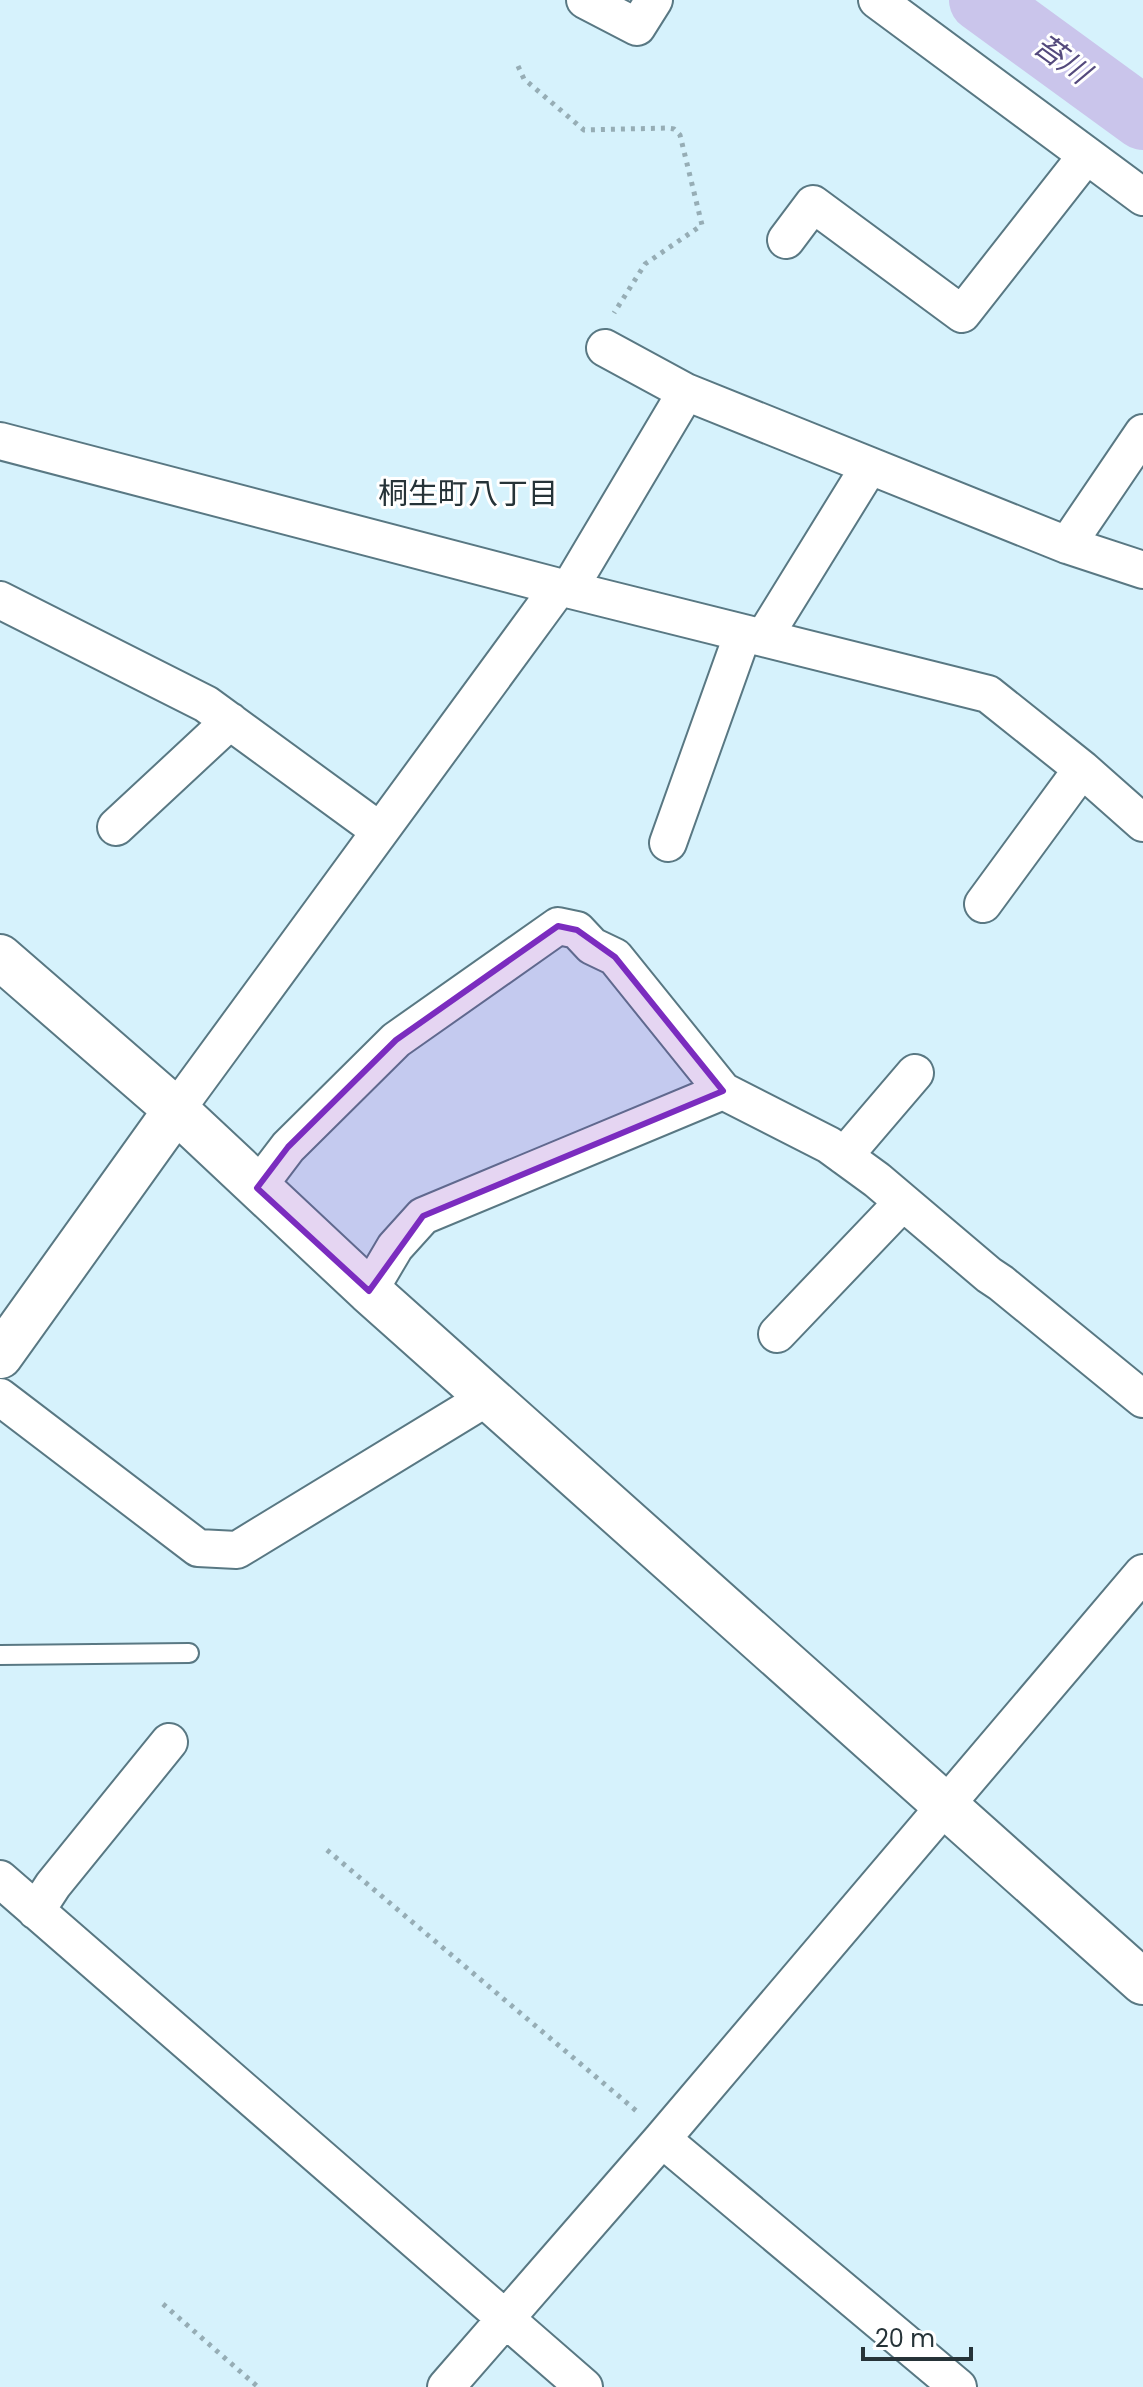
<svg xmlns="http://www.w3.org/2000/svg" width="1143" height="2387" font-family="Poppins,'Noto Sans JP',sans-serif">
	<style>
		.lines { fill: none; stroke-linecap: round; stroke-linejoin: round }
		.river { stroke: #cac5eb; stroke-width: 64 }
		.service-casing { stroke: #597883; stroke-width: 22 }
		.minor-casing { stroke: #597883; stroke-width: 40 }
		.tertiary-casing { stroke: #597883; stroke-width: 48 }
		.path { stroke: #96adb5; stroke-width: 5; stroke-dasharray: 4 6; stroke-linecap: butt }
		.service { stroke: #fff; stroke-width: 18 }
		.minor { stroke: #fff; stroke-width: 36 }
		.tertiary { stroke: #fff; stroke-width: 44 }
		.marked { fill: #7b2cbf; fill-opacity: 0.2; stroke: #7b2cbf; stroke-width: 6; stroke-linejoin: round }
		.labels { text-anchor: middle; stroke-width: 6; stroke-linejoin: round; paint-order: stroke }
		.water-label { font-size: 30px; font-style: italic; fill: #544a7d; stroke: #fff }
		.neighbourhood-label { font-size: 30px; fill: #263338; stroke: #fff }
	</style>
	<rect width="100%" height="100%" fill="#d6f2fc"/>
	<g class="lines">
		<path class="river" d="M 981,0 L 1143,118"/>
		<defs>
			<path id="service" d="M 0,1655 L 189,1653"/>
			<path id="minor" d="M 585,0 L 637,27 L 654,0
				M 877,0 L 1143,197
				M 786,240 L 813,204 L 962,314 L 1086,156
				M 605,348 L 686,392
				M 0,441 L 559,587 L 988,694 L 1082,769 L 1143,823
				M 1067,545 L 1143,433
				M 569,589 L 686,392 L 1067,545 L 1143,570
				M 0,600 L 206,704 L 380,831
				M 764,637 L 869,467
				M 116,827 L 230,721
				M 668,843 L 743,633
				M 983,904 L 1082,769
				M 176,1110 L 559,587
				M 844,1156 L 915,1073
				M 257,1188 L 288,1147 L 396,1040 L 558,926 L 577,930 L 592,946 L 615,957 L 723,1091 L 829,1145 L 877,1180 L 989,1275 L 1001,1283 L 1143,1399
				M 369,1291 L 395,1247 L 423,1216 L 723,1091
				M 777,1334 L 903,1202
				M 0,1397 L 198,1548 L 237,1550 L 488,1397
				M 0,1879 L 584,2387
				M 36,1911 L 53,1885 L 169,1742
				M 662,2139 L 958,2387
				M 446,2387 L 662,2139 L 1143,1573"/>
			<path id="tertiary" d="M 0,957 L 176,1110 L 369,1291 L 1143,1982
				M 0,1356 L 176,1110"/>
		</defs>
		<use href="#service" class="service-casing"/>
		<use href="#minor" class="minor-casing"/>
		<use href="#tertiary" class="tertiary-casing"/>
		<path class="path" d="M 518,66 L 524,79 L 584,130 L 667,128 L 674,129 L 680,135 L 702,225 L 645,264 L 614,313
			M 327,1850 L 640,2114
			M 163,2304 L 258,2387"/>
		<use href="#service" class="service"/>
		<use href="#minor" class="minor"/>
		<use href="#tertiary" class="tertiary"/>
	</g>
	<path class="marked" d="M 558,926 L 577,930 L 615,957 L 723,1091 L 423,1216 L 369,1291 L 257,1188 L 288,1147 L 396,1040 Z"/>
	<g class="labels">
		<g class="water-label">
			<text transform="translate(1062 59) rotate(36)" y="10">苔川</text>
		</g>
		<g class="neighbourhood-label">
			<text x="468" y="504">桐生町八丁目</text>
		</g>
	</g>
	<path d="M863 2347v12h108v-12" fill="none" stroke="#263338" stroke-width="4"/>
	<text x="875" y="2347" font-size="24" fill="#263338" stroke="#ffffff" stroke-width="6" paint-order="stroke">20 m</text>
</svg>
